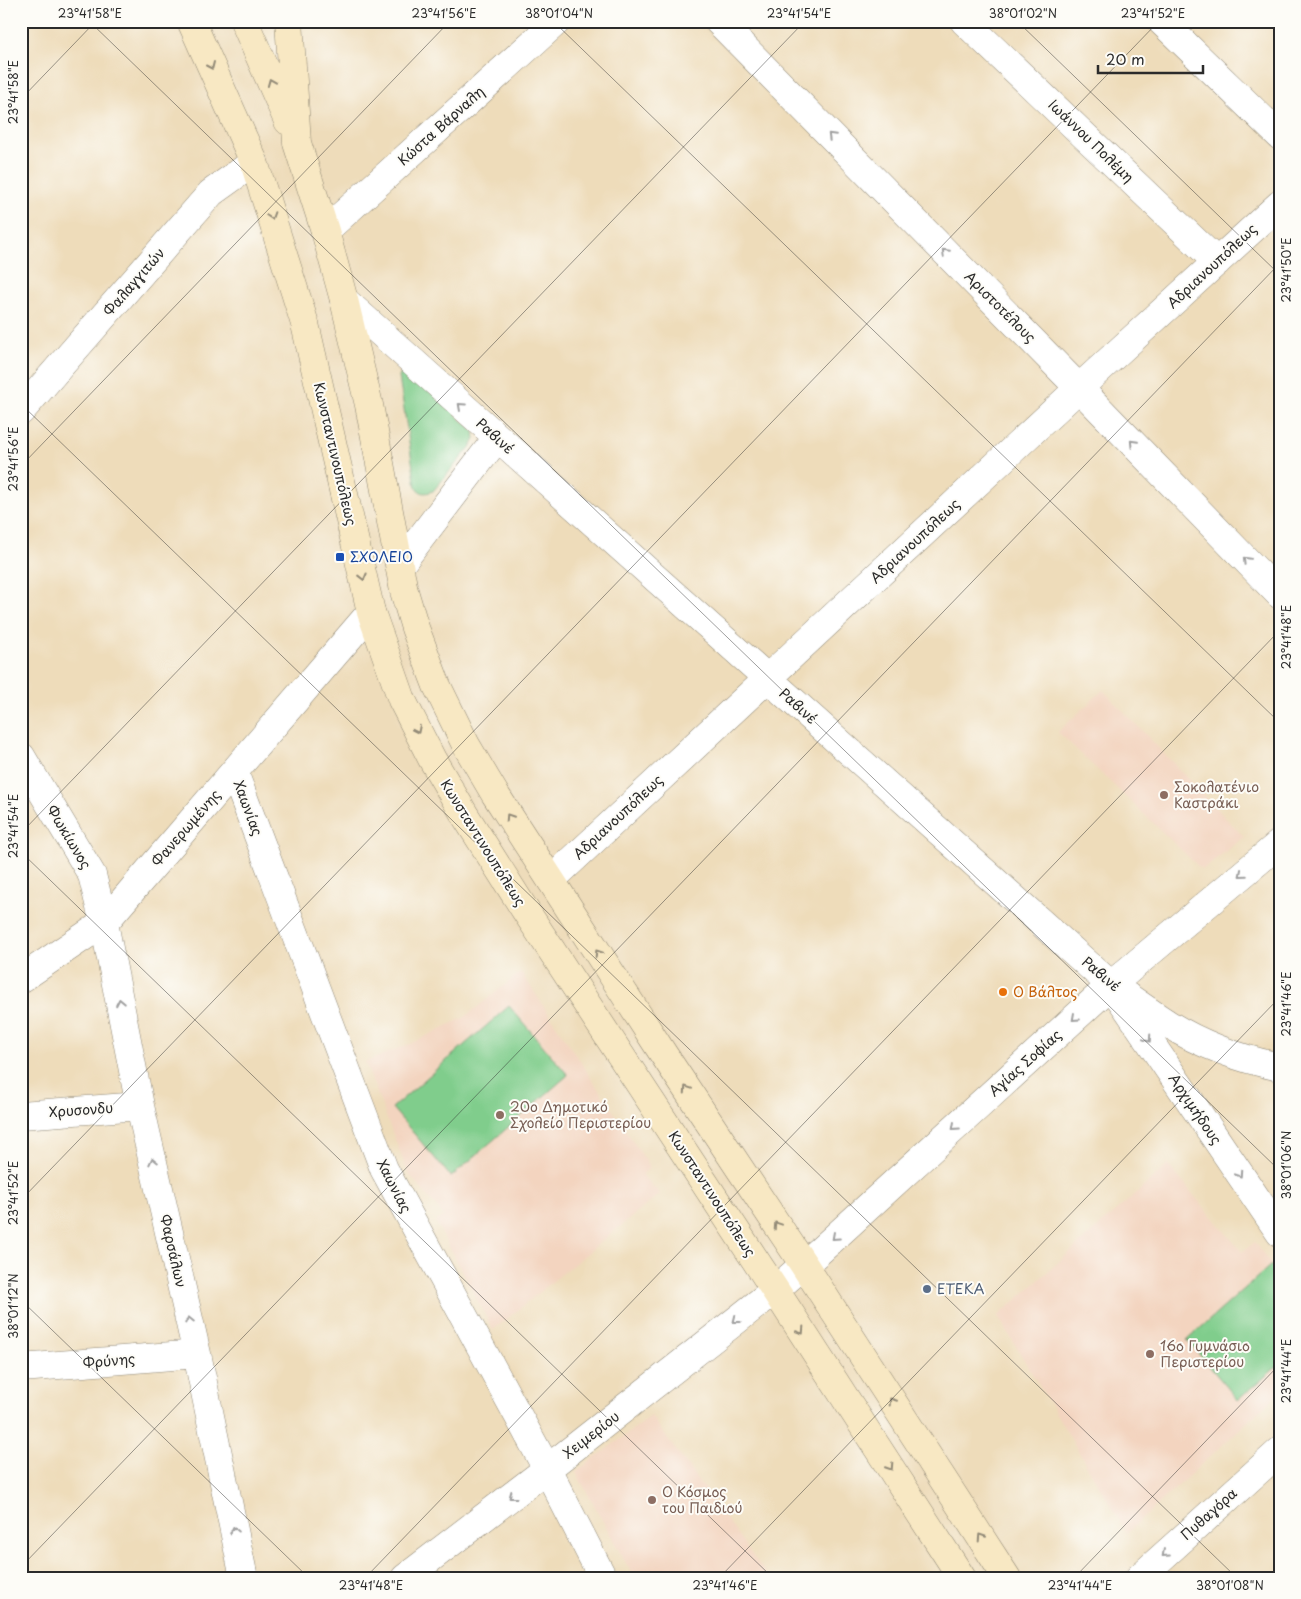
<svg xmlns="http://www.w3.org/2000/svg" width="1301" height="1599" font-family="'Playpen Sans',sans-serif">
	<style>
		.built { fill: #f3d4bf }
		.green { fill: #80cd8c; stroke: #567c5c }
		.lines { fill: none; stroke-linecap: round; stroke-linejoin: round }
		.minor-casing { stroke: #8c8472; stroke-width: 29 }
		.secondary-casing { stroke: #8c8472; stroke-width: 29 }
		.minor { stroke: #fff; stroke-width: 28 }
		.secondary { stroke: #f8e8c3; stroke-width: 28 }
		.oneway { stroke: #928a77 }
		.oneway2 { stroke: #a0a0a0 }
		.ticks { fill: none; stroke: #2b2b2b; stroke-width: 1; stroke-opacity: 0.45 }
		.transit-dot { fill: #1a4fb4; stroke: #fdfcf7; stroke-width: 2 }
		.education-dot { fill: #8d6e63; stroke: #fdfcf7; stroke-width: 2 }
		.food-dot { fill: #e8710a; stroke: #fdfcf7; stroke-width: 2 }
		.service-dot { fill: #5c6f8a; stroke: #fdfcf7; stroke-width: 2 }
		.labels { text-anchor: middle; stroke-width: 4; stroke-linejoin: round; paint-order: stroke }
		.street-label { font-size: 14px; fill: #2b2b2b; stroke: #fdfcf7 }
		.transit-label { font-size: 14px; fill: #164399; stroke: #fdfcf7; text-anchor: start }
		.education-label { font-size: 14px; fill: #785e54; stroke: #fdfcf7; text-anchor: start }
		.food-label { font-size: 14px; fill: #c56008; stroke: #fdfcf7; text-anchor: start }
		.service-label { font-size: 14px; fill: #4e5e75; stroke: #fdfcf7; text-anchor: start }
		.neatline { fill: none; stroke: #2b2b2b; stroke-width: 2 }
		.ticks-label { font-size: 12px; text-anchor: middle; fill: #2b2b2b }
	</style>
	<rect width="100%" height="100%" fill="#fdfcf7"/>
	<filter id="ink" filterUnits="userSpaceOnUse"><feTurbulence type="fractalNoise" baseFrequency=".02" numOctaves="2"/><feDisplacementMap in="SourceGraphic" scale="10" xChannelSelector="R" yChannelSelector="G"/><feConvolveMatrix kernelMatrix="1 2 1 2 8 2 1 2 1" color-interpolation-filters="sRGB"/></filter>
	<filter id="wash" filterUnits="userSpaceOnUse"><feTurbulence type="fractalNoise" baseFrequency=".0096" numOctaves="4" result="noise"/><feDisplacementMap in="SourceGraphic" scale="20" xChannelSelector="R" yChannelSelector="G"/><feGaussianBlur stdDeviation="1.12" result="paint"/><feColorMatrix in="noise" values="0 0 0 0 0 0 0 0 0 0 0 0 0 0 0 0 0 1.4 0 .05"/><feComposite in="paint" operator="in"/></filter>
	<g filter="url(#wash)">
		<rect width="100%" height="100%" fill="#eedcba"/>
		<path class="built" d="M 1103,690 L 1244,837 L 1202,870 L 1058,732 Z
			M 521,972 L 650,1167 L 642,1175 L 660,1194 L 493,1330 L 436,1222 L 444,1216 L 408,1173 L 365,1062 L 410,1044 L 465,1017 Z
			M 1168,1165 L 1242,1252 L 1255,1242 L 1280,1277 L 1280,1392 L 1127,1533 L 998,1316 Z
			M 651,1416 L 769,1578 L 634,1578 L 576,1472 Z"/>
		<path class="green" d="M 408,371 L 474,431 L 475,439 L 472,445 L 433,491 C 425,494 421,494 416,487 L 399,377 L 402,372 Z
			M 509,1006 L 568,1075 L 451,1177 L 392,1108 Z
			M 1271,1265 L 1280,1277 L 1280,1364 L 1238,1400 L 1187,1340 Z"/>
	</g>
	<g filter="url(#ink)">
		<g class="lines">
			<defs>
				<path id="minor" d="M 718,21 L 1079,388 L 1280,595
					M 964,21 L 1217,262
					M 1161,21 L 1280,136
					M 325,231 L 557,21
					M 344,300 L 1111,985 C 1130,998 1149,1012 1168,1024 C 1202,1045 1241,1059 1280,1067
					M 21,411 L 211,193 L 254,162
					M 400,565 L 497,438
					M 21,756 L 92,875 L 104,923 L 140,1106 L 197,1354 L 244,1578
					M 234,772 L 384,1169 L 547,1469 L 603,1578
					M 551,880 L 1079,388 L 1280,204
					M 21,979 L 104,923 L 371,612
					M 1120,998 L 1280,1233
					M 21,1115 L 140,1106
					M 21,1368 L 197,1354
					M 405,1578 L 547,1469 L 775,1290 L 822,1249 L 1111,985 L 1280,843
					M 1139,1578 L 1280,1451"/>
				<path id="secondary" d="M 191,21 L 254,162 L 305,324 L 371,612 L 402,700 L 432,759 L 466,817 L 525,910 L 775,1290 L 962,1578
					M 244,21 L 288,121
					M 289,21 L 297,143 L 325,231 L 344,300 L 369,405 L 404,591 L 415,628 L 437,686 L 466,745 L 495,794 L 664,1055 L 804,1265 L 1007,1578"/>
			</defs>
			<use href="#minor" class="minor-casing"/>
			<use href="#secondary" class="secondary-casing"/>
			<use href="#minor" class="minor"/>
			<use href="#secondary" class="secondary"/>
		</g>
		<defs><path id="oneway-chevron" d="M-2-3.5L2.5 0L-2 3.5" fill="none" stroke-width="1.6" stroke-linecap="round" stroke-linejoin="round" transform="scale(1.25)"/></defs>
		<g class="oneway">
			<use href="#oneway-chevron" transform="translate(211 66) rotate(66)"/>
			<use href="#oneway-chevron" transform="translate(271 82) rotate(-112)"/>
			<use href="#oneway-chevron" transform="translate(271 216) rotate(72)"/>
			<use href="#oneway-chevron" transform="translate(363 577) rotate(76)"/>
			<use href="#oneway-chevron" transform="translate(417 730) rotate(64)"/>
			<use href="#oneway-chevron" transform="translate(509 817) rotate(-123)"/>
			<use href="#oneway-chevron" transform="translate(598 953) rotate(-123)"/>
			<use href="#oneway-chevron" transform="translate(687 1089) rotate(-124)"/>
			<use href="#oneway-chevron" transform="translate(777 1225) rotate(-124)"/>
			<use href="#oneway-chevron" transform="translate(801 1331) rotate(57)"/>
			<use href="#oneway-chevron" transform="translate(892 1401) rotate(-123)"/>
			<use href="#oneway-chevron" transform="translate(890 1467) rotate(57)"/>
			<use href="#oneway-chevron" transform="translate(981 1537) rotate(-123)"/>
		</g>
		<g class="oneway2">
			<use href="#oneway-chevron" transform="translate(831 136) rotate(-135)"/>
			<use href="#oneway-chevron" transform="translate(945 252) rotate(-135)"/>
			<use href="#oneway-chevron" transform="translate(461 406) rotate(-138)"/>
			<use href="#oneway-chevron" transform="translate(1133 443) rotate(-134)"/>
			<use href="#oneway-chevron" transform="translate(1246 560) rotate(-134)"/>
			<use href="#oneway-chevron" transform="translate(1242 874) rotate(140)"/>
			<use href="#oneway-chevron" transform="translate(120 1002) rotate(-101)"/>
			<use href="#oneway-chevron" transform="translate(1075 1018) rotate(138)"/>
			<use href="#oneway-chevron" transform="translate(1148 1039) rotate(56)"/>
			<use href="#oneway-chevron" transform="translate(955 1127) rotate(138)"/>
			<use href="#oneway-chevron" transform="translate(153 1161) rotate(-103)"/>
			<use href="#oneway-chevron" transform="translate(1239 1174) rotate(56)"/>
			<use href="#oneway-chevron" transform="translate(835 1237) rotate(138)"/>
			<use href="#oneway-chevron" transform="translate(189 1320) rotate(-103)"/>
			<use href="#oneway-chevron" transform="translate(736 1320) rotate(142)"/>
			<use href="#oneway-chevron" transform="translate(512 1496) rotate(143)"/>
			<use href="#oneway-chevron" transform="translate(234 1530) rotate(-102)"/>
			<use href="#oneway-chevron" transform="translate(1165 1554) rotate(138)"/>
		</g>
	</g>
	<path class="ticks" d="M 89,21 L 1280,1171M 553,21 L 1280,723M 1017,21 L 1280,275M 21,99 L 96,21M 21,404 L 1237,1578M 21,466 L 450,21M 21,833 L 805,21M 21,852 L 773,1578M 21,1200 L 1159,21M 21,1300 L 309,1578M 21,1567 L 1280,263M 365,1578 L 1280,630M 719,1578 L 1280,997M 1074,1578 L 1280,1364"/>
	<rect class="transit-dot" x="335" y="552" width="10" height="10" rx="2.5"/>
	<g class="education-dot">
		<circle cx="1164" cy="795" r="5"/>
		<circle cx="500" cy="1115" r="5"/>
		<circle cx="1150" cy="1354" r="5"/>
		<circle cx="652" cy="1500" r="5"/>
	</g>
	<circle class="food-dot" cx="1003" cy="992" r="5"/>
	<circle class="service-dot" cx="927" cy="1289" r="5"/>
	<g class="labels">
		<g class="street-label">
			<text transform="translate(441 126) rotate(-42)" y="5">Κώστα Βάρναλη</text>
			<text transform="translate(1091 141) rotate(44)" y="5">Ιωάννου Πολέμη</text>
			<text transform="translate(1212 266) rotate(-43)" y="5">Αδριανουπόλεως</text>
			<text transform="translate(134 282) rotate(-49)" y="5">Φαλαγγιτών</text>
			<text transform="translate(1000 307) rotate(45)" y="5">Αριστοτέλους</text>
			<text transform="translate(495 436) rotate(42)" y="5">Ραβινέ</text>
			<text transform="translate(335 454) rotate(77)" y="5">Κωνσταντινουπόλεως</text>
			<text transform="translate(915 541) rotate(-43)" y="5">Αδριανουπόλεως</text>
			<text transform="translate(798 706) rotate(42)" y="5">Ραβινέ</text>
			<text transform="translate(248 808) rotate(70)" y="5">Χαωνίας</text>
			<text transform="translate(618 817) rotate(-43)" y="5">Αδριανουπόλεως</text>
			<text transform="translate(186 828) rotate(-49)" y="5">Φανερωμένης</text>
			<text transform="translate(69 837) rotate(59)" y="5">Φωκίωνος</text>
			<text transform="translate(483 843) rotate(58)" y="5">Κωνσταντινουπόλεως</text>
			<text transform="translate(1101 974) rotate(40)" y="5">Ραβινέ</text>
			<text transform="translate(1025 1063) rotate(-42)" y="5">Αγίας Σοφίας</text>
			<text transform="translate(1195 1109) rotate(56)" y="5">Αρχιμήδους</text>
			<text transform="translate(81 1110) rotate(-4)" y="5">Χρυσονδυ</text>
			<text transform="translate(394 1186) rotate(63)" y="5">Χαωνίας</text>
			<text transform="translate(712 1194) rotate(57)" y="5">Κωνσταντινουπόλεως</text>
			<text transform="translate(173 1251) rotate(77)" y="5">Φαρσάλων</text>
			<text transform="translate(109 1361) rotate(-5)" y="5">Φρύνης</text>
			<text transform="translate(591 1435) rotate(-38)" y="5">Χειμερίου</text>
			<text transform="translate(1209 1514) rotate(-42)" y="5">Πυθαγόρα</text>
		</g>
		<g class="transit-label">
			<text x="350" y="562">ΣΧΟΛΕΙΟ</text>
		</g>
		<g class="education-label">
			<text x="1174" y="792">Σοκολατένιο<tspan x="1174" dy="16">Καστράκι</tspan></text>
			<text x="510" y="1112">20ο Δημοτικό<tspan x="510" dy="16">Σχολείο Περιστερίου</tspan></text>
			<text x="1160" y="1351">16ο Γυμνάσιο<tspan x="1160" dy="16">Περιστερίου</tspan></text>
			<text x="662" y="1497">Ο Κόσμος<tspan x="662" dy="16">του Παιδιού</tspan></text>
		</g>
		<g class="food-label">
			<text x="1013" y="997">Ο Βάλτος</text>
		</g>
		<g class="service-label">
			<text x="937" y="1294">ΕΤΕΚΑ</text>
		</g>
	</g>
	<rect width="1301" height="1599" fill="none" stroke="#fdfcf7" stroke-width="55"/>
	<path d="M1098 65v8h105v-8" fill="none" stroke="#2b2b2b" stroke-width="2.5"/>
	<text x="1106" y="65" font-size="15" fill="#2b2b2b" stroke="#fdfcf7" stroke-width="4" paint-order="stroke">20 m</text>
	<rect x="28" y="28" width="1246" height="1544" class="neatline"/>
	<g class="ticks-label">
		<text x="90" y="18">23°41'58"E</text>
		<text x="444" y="18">23°41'56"E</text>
		<text x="559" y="18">38°01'04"N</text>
		<text x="799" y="18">23°41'54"E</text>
		<text x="1023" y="18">38°01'02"N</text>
		<text x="1153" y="18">23°41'52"E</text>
		<text transform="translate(14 92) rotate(-90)" y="4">23°41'58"E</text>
		<text transform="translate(1287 270) rotate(-90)" y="4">23°41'50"E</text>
		<text transform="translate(14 459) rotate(-90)" y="4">23°41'56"E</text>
		<text transform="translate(1287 637) rotate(-90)" y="4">23°41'48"E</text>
		<text transform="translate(14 826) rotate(-90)" y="4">23°41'54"E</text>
		<text transform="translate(1287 1004) rotate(-90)" y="4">23°41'46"E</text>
		<text transform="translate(1287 1165) rotate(-90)" y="4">38°01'06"N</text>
		<text transform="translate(14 1193) rotate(-90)" y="4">23°41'52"E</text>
		<text transform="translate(14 1306) rotate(-90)" y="4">38°01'12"N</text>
		<text transform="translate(1287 1371) rotate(-90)" y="4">23°41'44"E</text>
		<text x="371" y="1590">23°41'48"E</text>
		<text x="725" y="1590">23°41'46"E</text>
		<text x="1080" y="1590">23°41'44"E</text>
		<text x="1230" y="1590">38°01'08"N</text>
	</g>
</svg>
